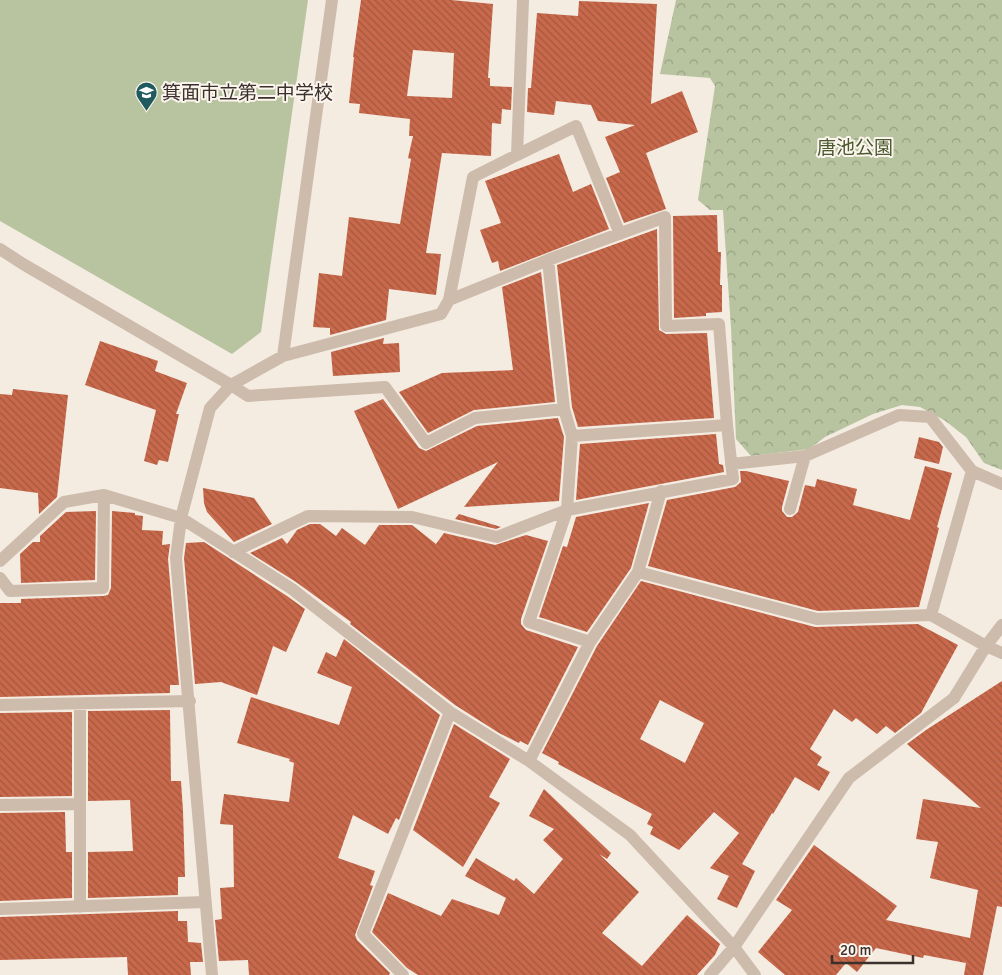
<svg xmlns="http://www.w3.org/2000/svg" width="1002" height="975" font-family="Signika,'Noto Sans JP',sans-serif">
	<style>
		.park { fill: url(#park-crowns) }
		.pitch { fill: #b8c4a0 }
		.building { fill: url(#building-back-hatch); fill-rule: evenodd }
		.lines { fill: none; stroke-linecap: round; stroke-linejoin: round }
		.minor { stroke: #cdbbac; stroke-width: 12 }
		.tertiary { stroke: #cdbbac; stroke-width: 12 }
		.labels { text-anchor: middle; stroke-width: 4; stroke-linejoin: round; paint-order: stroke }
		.poi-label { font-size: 19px; fill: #3b302b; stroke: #fbf5ee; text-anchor: start }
		.park-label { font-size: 19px; fill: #4a5a2e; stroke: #fbf5ee }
	</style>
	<defs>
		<pattern id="park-crowns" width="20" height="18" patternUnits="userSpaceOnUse" patternTransform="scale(1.25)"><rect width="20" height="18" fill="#b8c4a0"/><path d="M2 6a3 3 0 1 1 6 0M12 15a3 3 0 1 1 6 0" fill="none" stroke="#97a083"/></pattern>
		<pattern id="building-back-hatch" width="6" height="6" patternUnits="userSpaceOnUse" patternTransform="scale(1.25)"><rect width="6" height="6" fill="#c8694b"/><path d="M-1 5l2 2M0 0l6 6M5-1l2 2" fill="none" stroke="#a4573f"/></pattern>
	</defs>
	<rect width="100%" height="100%" fill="#f4ebe1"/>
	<path class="park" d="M 676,0 L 1002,0 L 1002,470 L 984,463 L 966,437 L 944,420 L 920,407 L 902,405 L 873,414 L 825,437 L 809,449 L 751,456 L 736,439 L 731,328 L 723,210 L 710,210 L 698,200 L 715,86 L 710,78 L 660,74 Z"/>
	<path class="pitch" d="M 0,0 L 308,0 L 261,332 L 232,354 L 0,221 Z"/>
	<path class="building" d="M 361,0 L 451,0 L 493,4 L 488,78 L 490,78 L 490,86 L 512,87 L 511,110 L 502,109 L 501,124 L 492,123 L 491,156 L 442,153 L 426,253 L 441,254 L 436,295 L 389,289 L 386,320 L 330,335 L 330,328 L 313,327 L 319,273 L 342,276 L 349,217 L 400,224 L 411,159 L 408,158 L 413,136 L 409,136 L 410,119 L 359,113 L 360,104 L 349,103 L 354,57 L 353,57 ZM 413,50 L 454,53 L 452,98 L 407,96 Z
		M 579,1 L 657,4 L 651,104 L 682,91 L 698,132 L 646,153 L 666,209 L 624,223 L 606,178 L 620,172 L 605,137 L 635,125 L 598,121 L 591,105 L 556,101 L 554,115 L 527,112 L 528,88 L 531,88 L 537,13 L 578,16 Z
		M 559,154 L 573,192 L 591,184 L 609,229 L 500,271 L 498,261 L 492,263 L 480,230 L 501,223 L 485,181 Z
		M 717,215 L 718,252 L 721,252 L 720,285 L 722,285 L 722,312 L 706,313 L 706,316 L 674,318 L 673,216 Z
		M 657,229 L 659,330 L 666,334 L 707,333 L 714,418 L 578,427 L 572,407 L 557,265 Z
		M 541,272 L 555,402 L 474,410 L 428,433 L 399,392 L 442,373 L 513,370 L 502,287 Z
		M 384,338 L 383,344 L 399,343 L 400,372 L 333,376 L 331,352 Z
		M 100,341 L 158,361 L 155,371 L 187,383 L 176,414 L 179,414 L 168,462 L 159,460 L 157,465 L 144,461 L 156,410 L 85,385 Z
		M 13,389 L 68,395 L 57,497 L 39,514 L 38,493 L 0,488 L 0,394 L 12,395 Z
		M 383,399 L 419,448 L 426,451 L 477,426 L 558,418 L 564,437 L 559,501 L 464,507 L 498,462 L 398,509 L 354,411 Z
		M 716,434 L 719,464 L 723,465 L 724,472 L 576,500 L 580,444 Z
		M 919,437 L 939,442 L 943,447 L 939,464 L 914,458 Z
		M 925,466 L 952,473 L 937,527 L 939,528 L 919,607 L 818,611 L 648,566 L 667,500 L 735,487 L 741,482 L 740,471 L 746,471 L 789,481 L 782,507 L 782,511 L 787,517 L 792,517 L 798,512 L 805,485 L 815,487 L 817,479 L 857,489 L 853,505 L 910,520 Z
		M 203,488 L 254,498 L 272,524 L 234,542 L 207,512 L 204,503 Z
		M 649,503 L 631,568 L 587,632 L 539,617 L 563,546 L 567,547 L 576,517 Z
		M 96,511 L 95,580 L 21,583 L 20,554 L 33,542 L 40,542 L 40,536 L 66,512 Z
		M 112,511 L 135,513 L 135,515 L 143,516 L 142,530 L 163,531 L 162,545 L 170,544 L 168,559 L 179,685 L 170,685 L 170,693 L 0,697 L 0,603 L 21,603 L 21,599 L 103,596 L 108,595 L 111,588 Z
		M 459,514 L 501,527 L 496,529 L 455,519 Z
		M 310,524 L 320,524 L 336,536 L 342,528 L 365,545 L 379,525 L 412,525 L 436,544 L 444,533 L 495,545 L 526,535 L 548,541 L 521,619 L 521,624 L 526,630 L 578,647 L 528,745 L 520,741 L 519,743 L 499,733 L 455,705 L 350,624 L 351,622 L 296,582 L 250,553 L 282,538 L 287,544 L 297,530 Z
		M 204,542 L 287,596 L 305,609 L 286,652 L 273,646 L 257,695 L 221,682 L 195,684 L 184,558 L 186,543 Z
		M 641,581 L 815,627 L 918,624 L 958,645 L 921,713 L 895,733 L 886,726 L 877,734 L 856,718 L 852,722 L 834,709 L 810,749 L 822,757 L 817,765 L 830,772 L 819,791 L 795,777 L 773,814 L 772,813 L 742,864 L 755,871 L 737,908 L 717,899 L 729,876 L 710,868 L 739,833 L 714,812 L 679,850 L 650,834 L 653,827 L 647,824 L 652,814 L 558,764 L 559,762 L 542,753 L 597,646 ZM 660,700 L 704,723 L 685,763 L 640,739 Z
		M 344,639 L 440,715 L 399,820 L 396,818 L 388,834 L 353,815 L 338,858 L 375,871 L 370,885 L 373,886 L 355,935 L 357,940 L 390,973 L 389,975 L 249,975 L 248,960 L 219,961 L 215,920 L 222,919 L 220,888 L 234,887 L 233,825 L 220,824 L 224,794 L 289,802 L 294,763 L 289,761 L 290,759 L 237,743 L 251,697 L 339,725 L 352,687 L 317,673 L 326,652 L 336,657 Z
		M 1002,681 L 1002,907 L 997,906 L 983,975 L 964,975 L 966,963 L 924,955 L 923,958 L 876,948 L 857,972 L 846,963 L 836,975 L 785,975 L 758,952 L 792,910 L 776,900 L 814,845 L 897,906 L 886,920 L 970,938 L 978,890 L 930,878 L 938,842 L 916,839 L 923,799 L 981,808 L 907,744 L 926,730 Z
		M 170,710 L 171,781 L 181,781 L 183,811 L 185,877 L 178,877 L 178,895 L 88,898 L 88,852 L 133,851 L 130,800 L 88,801 L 88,711 Z
		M 72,712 L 72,796 L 0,797 L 0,713 Z
		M 454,724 L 510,759 L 489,797 L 500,803 L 463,867 L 413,830 Z
		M 544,789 L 611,853 L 607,859 L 599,854 L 639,892 L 602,933 L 642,966 L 687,915 L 720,944 L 715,955 L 697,975 L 418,975 L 407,968 L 372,932 L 388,893 L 441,916 L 452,899 L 499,915 L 506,898 L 465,876 L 476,858 L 514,881 L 516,878 L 534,894 L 563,859 L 543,840 L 554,829 L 529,816 Z
		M 65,812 L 66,852 L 72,852 L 72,898 L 0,901 L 0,813 Z
		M 178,911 L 178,921 L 187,921 L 188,942 L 201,943 L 203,962 L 190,962 L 191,975 L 128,975 L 127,957 L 0,960 L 0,917 Z"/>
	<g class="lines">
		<path class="minor" d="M 523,0 L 517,155 L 576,126 L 620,234
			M 548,260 L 564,409 L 572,436 L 567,510 L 529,622 L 590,642
			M 449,300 L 548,260 L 665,217 L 666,326 L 719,324 L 727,425
			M 283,356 L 441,314 L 449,300 L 473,177 L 517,155
			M 231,385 L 248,396 L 385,387 L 426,443 L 475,418 L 564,409
			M 731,464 L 805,456 L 899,415 L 930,417 L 972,471 L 1002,484
			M 790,509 L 805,456
			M 233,552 L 308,516 L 412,517 L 497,537 L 567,510 L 733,479 L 727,425 L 572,436
			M 0,561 L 64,502 L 104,495 L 181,518 L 292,589 L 450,712 L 529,761 L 630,835 L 734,947 L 755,975
			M 638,572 L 817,619 L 931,615 L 986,646 L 1002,653
			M 0,578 L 10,591 L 103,588 L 104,495
			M 931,615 L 972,471
			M 80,704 L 80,907
			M 0,705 L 190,701
			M 529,761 L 590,642 L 638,572 L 661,491
			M 0,805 L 79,804
			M 0,909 L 205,902
			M 212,975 L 176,558 L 181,518 L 210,408 L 231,385 L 283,356 L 332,0
			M 403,975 L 363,934 L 450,712
			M 710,975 L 734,947 L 849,778 L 954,698 L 986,646 L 1002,625"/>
		<path class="tertiary" d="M 0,249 L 23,264 L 231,385"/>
	</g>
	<defs>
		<symbol id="school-pin" viewBox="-11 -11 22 30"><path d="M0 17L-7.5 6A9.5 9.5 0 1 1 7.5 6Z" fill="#1f5a5e" stroke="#fbf5ee"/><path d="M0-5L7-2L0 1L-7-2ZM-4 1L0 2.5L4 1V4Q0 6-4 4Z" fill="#fff"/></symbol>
	</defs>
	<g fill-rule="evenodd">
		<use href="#school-pin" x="134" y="80" width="25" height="34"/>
	</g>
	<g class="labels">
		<g class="poi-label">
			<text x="162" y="99">箕面市立第二中学校</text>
		</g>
		<g class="park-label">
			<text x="855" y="154">唐池公園</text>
		</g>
	</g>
	<path d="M832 955v8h81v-8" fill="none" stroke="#3b302b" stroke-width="2.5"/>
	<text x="840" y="955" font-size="15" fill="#3b302b" stroke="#fbf5ee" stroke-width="4" paint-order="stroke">20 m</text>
</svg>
